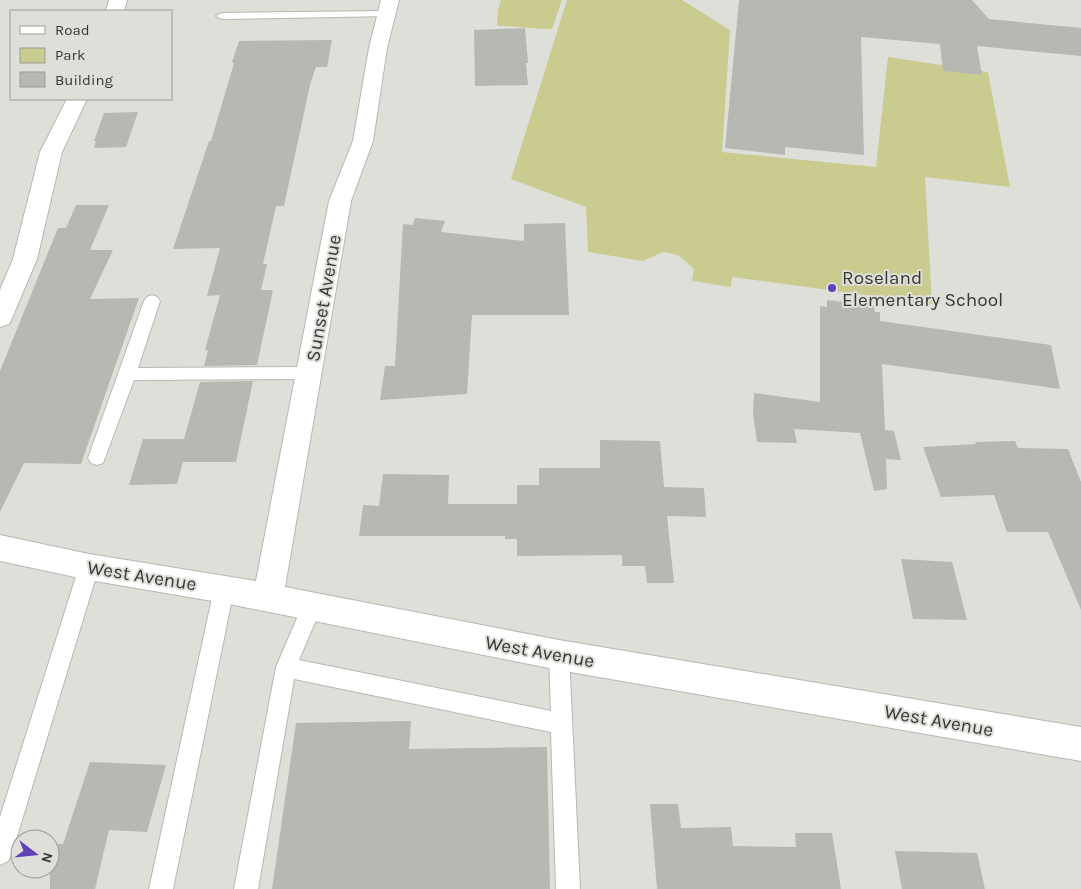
<svg xmlns="http://www.w3.org/2000/svg" width="1081" height="889" font-family="Karla,sans-serif">
	<style>
		.green { fill: #c9cc8e }
		.building { fill: #b8b8b3 }
		.lines { fill: none; stroke-linecap: round; stroke-linejoin: round }
		.lane-casing { stroke: #b7b8b3; stroke-width: 2 }
		.street-casing { stroke: #b7b8b3; stroke-width: 2 }
		.lane { fill: #fff; fill-rule: evenodd }
		.street { fill: #fff; fill-rule: evenodd }
		.poi-dot { fill: #6141b9; stroke: #dfdfda; stroke-width: 2 }
		.labels { text-anchor: middle; stroke-width: 4; stroke-linejoin: round; paint-order: stroke }
		.poi-label { font-size: 19px; fill: #373735; stroke: #dfdfda; text-anchor: start }
		.street-label { font-size: 19px; fill: #373735; stroke: #dfdfda }
	</style>
	<rect width="100%" height="100%" fill="#dfdfda"/>
	<path class="green" d="M 501,0 L 562,0 L 552,29 C 533,29 516,26 497,26 L 498,10 Z
		M 567,0 L 682,0 L 730,30 L 722,152 L 876,167 L 888,57 L 988,72 L 1010,187 L 925,177 L 932,304 L 732,277 L 731,287 L 692,281 L 694,269 L 678,255 L 663,252 L 643,261 L 588,252 L 586,207 L 511,179 Z"/>
	<path class="building" d="M 739,0 L 972,0 L 989,19 L 1081,28 L 1081,56 L 977,46 L 982,75 L 943,71 L 940,44 L 861,37 L 864,155 L 785,147 L 785,155 L 725,148 Z
		M 525,28 L 528,63 L 526,63 L 528,85 L 475,86 L 474,30 Z
		M 332,40 L 327,67 L 316,67 L 310,85 L 284,206 L 276,206 L 263,264 L 267,264 L 261,290 L 273,290 L 257,365 L 204,366 L 208,350 L 205,350 L 220,295 L 207,296 L 220,248 L 173,249 L 209,141 L 211,141 L 234,63 L 232,62 L 239,41 Z
		M 138,112 L 126,147 L 94,148 L 96,141 L 94,141 L 104,113 Z
		M 76,205 L 109,205 L 90,250 L 113,250 L 90,299 L 139,298 L 81,464 L 24,463 L 0,512 L 0,371 L 58,228 L 66,228 Z
		M 415,218 L 445,221 L 441,232 L 524,241 L 524,224 L 565,223 L 569,315 L 472,315 L 467,394 L 380,400 L 385,366 L 395,366 L 403,224 L 413,225 Z
		M 827,300 L 874,306 L 875,312 L 880,312 L 880,321 L 1051,345 L 1060,389 L 882,364 L 885,430 L 894,431 L 901,460 L 886,459 L 887,489 L 874,491 L 860,433 L 794,429 L 797,443 L 757,442 L 753,414 L 754,393 L 820,402 L 820,306 L 827,307 Z
		M 253,381 L 236,462 L 183,462 L 177,484 L 129,485 L 143,439 L 184,439 L 200,382 Z
		M 600,440 L 660,441 L 664,487 L 704,488 L 706,517 L 667,516 L 674,583 L 647,583 L 645,566 L 622,566 L 622,555 L 517,556 L 517,539 L 505,539 L 505,536 L 359,536 L 363,505 L 379,506 L 383,474 L 449,475 L 448,504 L 517,504 L 517,485 L 539,485 L 539,468 L 600,468 Z
		M 1015,441 L 1018,448 L 1068,449 L 1081,482 L 1081,610 L 1048,532 L 1007,532 L 994,495 L 941,497 L 923,447 L 976,444 L 975,442 Z
		M 901,559 L 952,562 L 967,620 L 913,619 Z
		M 411,721 L 409,749 L 547,747 L 550,889 L 272,889 L 296,723 Z
		M 90,762 L 166,765 L 147,832 L 109,830 L 95,889 L 50,889 L 50,844 L 63,844 Z
		M 650,804 L 678,804 L 681,828 L 731,827 L 733,846 L 796,847 L 795,833 L 832,833 L 841,889 L 657,889 Z
		M 895,851 L 977,853 L 985,889 L 902,889 Z"/>
	<g class="lines">
		<defs>
			<path id="lane" d="M 388,11 L 394,14 L 392,16 L 222,19 L 216,16 L 222,13 Z
				M 152,295 L 157,297 L 160,301 L 138,368 L 310,367 L 316,369 L 318,373 L 316,377 L 310,379 L 134,380 L 103,463 L 97,465 L 91,463 L 88,458 L 144,301 L 147,297 Z
				M 89,558 L 96,561 L 99,567 L 12,853 L 8,861 L 0,865 L 0,817 L 79,567 L 82,561 Z
				M 224,580 L 231,583 L 234,589 L 173,889 L 149,889 L 214,589 L 217,583 Z
				M 311,599 L 318,602 L 321,608 L 299,660 L 551,711 L 549,655 L 552,648 L 559,645 L 566,648 L 569,655 L 580,889 L 556,889 L 551,732 L 294,679 L 258,889 L 234,889 L 276,667 L 304,602 Z"/>
			<path id="street" d="M 109,0 L 127,0 L 124,11 L 106,11 Z
				M 381,0 L 399,0 L 387,48 L 373,141 L 351,201 L 285,587 L 559,640 L 1081,727 L 1081,761 L 559,670 L 224,603 L 89,580 L 0,561 L 0,535 L 89,554 L 256,581 L 329,201 L 353,141 L 369,48 Z
				M 67,99 L 87,99 L 62,152 L 37,259 L 12,318 L 9,324 L 0,327 L 0,290 L 13,259 L 40,152 Z"/>
		</defs>
		<use href="#lane" class="lane-casing"/>
		<use href="#street" class="street-casing"/>
		<use href="#lane" class="lane"/>
		<use href="#street" class="street"/>
	</g>
	<circle class="poi-dot" cx="832" cy="288" r="5"/>
	<g class="labels">
		<g class="poi-label">
			<text x="842" y="284">Roseland<tspan x="842" dy="22">Elementary School</tspan></text>
		</g>
		<g class="street-label">
			<text transform="translate(323 298) rotate(-80)" y="7">Sunset Avenue</text>
			<text transform="translate(142 575) rotate(9)" y="7">West Avenue</text>
			<text transform="translate(540 651) rotate(10)" y="7">West Avenue</text>
			<text transform="translate(939 720) rotate(10)" y="7">West Avenue</text>
		</g>
	</g>
	<rect x="10" y="10" width="162" height="90" fill="#dfdfda" stroke="#9c9c98"/>
	<rect x="20" y="26" width="25" height="8" fill="#ffffff" stroke="#9c9c98"/>
	<text x="55" y="35" font-size="15" fill="#373735">Road</text>
	<rect x="20" y="48" width="25" height="15" fill="#c9cc8e" stroke="#9c9c98"/>
	<text x="55" y="60" font-size="15" fill="#373735">Park</text>
	<rect x="20" y="72" width="25" height="15" fill="#b8b8b3" stroke="#9c9c98"/>
	<text x="55" y="85" font-size="15" fill="#373735">Building</text>
	<g transform="translate(35 854) rotate(106)"><circle r="24" fill="#dfdfda" stroke="#9c9c98"/>
	<path d="M0-4L9 19L0 12L-9 19Z" fill="#6141b9"/>
	<text y="-8" font-size="14" font-weight="bold" text-anchor="middle" fill="#373735">N</text>
	</g>
</svg>
